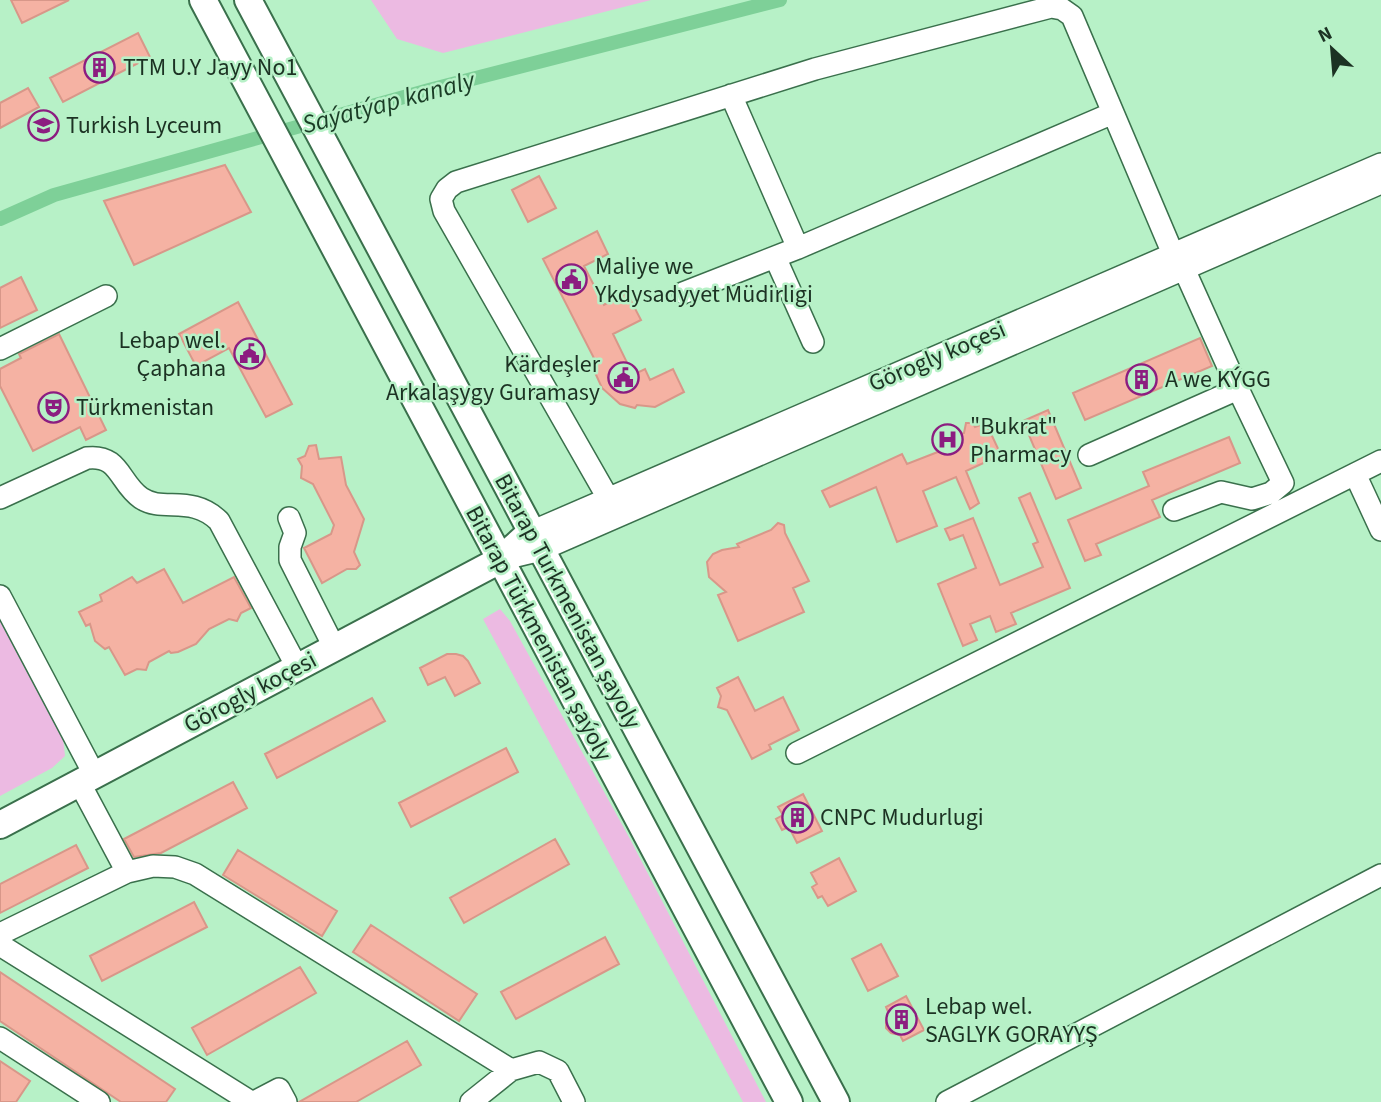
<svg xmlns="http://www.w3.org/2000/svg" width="1381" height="1102" font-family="'Source Sans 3',sans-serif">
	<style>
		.green { fill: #ecbae2 }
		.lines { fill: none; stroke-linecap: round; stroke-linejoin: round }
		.canal { stroke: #7ed098; stroke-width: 14 }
		.building { fill: #f5b2a3; stroke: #d89789; stroke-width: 2 }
		.minor-casing { stroke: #3a704c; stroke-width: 24 }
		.major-casing { stroke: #3a704c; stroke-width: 30 }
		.minor { stroke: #fff; stroke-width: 21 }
		.major { stroke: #fff; stroke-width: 26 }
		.labels { text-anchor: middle; stroke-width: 5; stroke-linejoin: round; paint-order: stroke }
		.poi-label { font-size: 24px; fill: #1c3223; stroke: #b7f1c7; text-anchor: start }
		.street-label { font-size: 24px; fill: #1c3223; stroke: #b7f1c7 }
		.water-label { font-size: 26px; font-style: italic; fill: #1a3d26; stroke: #b7f1c7 }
	</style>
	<rect width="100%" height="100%" fill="#b7f1c7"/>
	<path class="green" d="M 371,0 L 651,0 L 443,53 L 397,39 Z
		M 500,609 L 510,621 L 630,839 L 766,1102 L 743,1102 L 483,619 Z
		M 0,615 L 63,738 L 65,756 L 52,768 L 0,796 Z"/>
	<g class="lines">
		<path class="canal" d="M 0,219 L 54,195 L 429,90 L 780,0"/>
	</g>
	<path class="building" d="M 11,0 L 69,0 L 22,23 Z
		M 138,33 L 150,57 L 63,102 L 50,78 Z
		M 28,88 L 39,107 L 0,128 L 0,103 Z
		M 225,165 L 251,212 L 134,265 L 104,201 Z
		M 539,176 L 556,208 L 528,222 L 512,190 Z
		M 597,231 L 608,254 L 584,266 L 604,305 L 627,293 L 641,320 L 613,334 L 633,375 L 645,369 L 650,380 L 673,369 L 684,392 L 655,407 L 637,405 L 635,408 L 620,404 L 602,388 L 592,366 L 597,364 L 543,259 Z
		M 21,277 L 37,310 L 0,328 L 0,288 Z
		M 238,302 L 292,404 L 266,417 L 229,348 L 196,366 L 179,334 Z
		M 59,334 L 106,430 L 86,440 L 80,427 L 33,451 L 0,386 L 0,369 L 21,358 L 19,354 Z
		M 1200,338 L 1212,366 L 1085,420 L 1073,393 Z
		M 1048,410 L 1081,488 L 1056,499 L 1023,421 Z
		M 966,423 L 973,423 L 975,427 L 986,423 L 1001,455 L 966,471 L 979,503 L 970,509 L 956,477 L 923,491 L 937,526 L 897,542 L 876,487 L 830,507 L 822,491 L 902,454 L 907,464 L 948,448 L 947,440 L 964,433 Z
		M 1229,437 L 1240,463 L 1152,500 L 1160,517 L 1096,544 L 1101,555 L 1085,561 L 1068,520 L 1149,486 L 1143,472 Z
		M 316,445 L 319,459 L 341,457 L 346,485 L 364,519 L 354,552 L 360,565 L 356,569 L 347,569 L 322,583 L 304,548 L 331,534 L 334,525 L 313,484 L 301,478 L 302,466 L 298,459 L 305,456 L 309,446 Z
		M 1030,493 L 1070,588 L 1011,613 L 1016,624 L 996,632 L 990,616 L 970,624 L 977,640 L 963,646 L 938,584 L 976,568 L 963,535 L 950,540 L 945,529 L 973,518 L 1000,585 L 1043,567 L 1033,544 L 1038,542 L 1019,498 Z
		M 778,523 L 784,525 L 785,533 L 809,581 L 793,588 L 804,612 L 738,641 L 718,595 L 726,592 L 709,577 L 707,562 L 713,554 L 722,550 L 739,547 L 737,544 L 771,530 Z
		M 164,569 L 183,603 L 234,577 L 251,608 L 241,613 L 237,621 L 229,619 L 209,629 L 196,644 L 178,652 L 171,653 L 169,651 L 149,662 L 146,670 L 137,669 L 125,675 L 109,647 L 105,649 L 95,641 L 90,624 L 86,626 L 79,612 L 102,601 L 100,595 L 132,577 L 137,583 Z
		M 447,654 L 456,654 L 463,656 L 468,661 L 480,683 L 455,696 L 445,677 L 428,685 L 420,668 Z
		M 738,677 L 755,711 L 783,697 L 799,730 L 769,745 L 771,749 L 752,759 L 727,710 L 718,707 L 721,696 L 717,688 Z
		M 372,698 L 385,721 L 277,778 L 265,754 Z
		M 506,748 L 518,772 L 411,827 L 399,803 Z
		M 233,782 L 247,808 L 161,853 L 134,857 L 124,839 Z
		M 803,794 L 822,831 L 797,843 L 789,827 L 782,830 L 776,819 L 783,815 L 778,807 Z
		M 555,839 L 569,864 L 464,923 L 450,898 Z
		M 76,845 L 88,868 L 0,913 L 0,884 Z
		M 238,850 L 337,911 L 322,936 L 223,875 Z
		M 839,858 L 856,891 L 828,906 L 822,896 L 818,898 L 812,887 L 817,884 L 811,873 Z
		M 194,902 L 207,927 L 102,981 L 90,956 Z
		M 371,925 L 477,994 L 459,1021 L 353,952 Z
		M 605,937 L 619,964 L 516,1019 L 501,992 Z
		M 881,944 L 898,976 L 868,991 L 852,959 Z
		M 300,967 L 316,993 L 207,1055 L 192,1028 Z
		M 0,972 L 175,1089 L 166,1102 L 121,1102 L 0,1021 Z
		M 906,996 L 924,1030 L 903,1041 L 900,1035 L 891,1033 L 886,1028 L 886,1021 L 889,1014 L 886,1007 Z
		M 407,1041 L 421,1065 L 356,1102 L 299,1102 Z
		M 0,1061 L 30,1081 L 16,1102 L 0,1102 Z"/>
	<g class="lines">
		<defs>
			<path id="minor" d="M 731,95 L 798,248 L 1113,113
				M 775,257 L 813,342
				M 683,293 L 798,248
				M 0,349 L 106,296
				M 1089,455 L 1238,389
				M 1355,474 L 1381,530
				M 0,498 L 87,458 C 120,454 119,483 141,498 C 163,513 191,494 219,521 L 297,667
				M 608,498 L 444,211 L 441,199 L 447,189 L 456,182 L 815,69 L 1051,7 L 1062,9 L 1072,16 L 1173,254
				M 1174,510 L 1221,492 L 1252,499 L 1271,493 L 1283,483 L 1238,389 L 1184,269
				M 289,518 L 295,533 L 290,547 L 290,560 L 334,647
				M 531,532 L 1381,164
				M 500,560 L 541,550 L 1381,183
				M 0,596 L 94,774
				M 797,753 L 1381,461
				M 79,782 L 127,872
				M 0,934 L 127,872 L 153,866 L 175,867 L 195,874 L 511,1070 L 539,1062 L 558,1071 L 574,1102
				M 0,945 L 251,1102
				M 0,1038 L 99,1102
				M 254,1102 L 279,1089 L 286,1102
				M 471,1102 L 511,1070
				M 947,1102 L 1381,875"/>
			<path id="major" d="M 203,0 L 789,1102
				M 248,0 L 836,1102
				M 0,825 L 500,560 L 531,532"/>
		</defs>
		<use href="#minor" class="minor-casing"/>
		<use href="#major" class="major-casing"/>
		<use href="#minor" class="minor"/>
		<use href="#major" class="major"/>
	</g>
	<defs>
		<symbol id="building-ring" viewBox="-11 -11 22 22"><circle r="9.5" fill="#b7f1c7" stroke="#8c1d80" stroke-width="1.5"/><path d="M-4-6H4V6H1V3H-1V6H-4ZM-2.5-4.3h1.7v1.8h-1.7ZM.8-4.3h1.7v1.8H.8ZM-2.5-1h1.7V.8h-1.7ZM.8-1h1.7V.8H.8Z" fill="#8c1d80"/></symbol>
		<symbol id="school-ring" viewBox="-11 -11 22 22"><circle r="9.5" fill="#b7f1c7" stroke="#8c1d80" stroke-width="1.5"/><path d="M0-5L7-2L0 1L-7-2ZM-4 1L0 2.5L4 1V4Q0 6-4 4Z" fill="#8c1d80"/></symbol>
		<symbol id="civic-ring" viewBox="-11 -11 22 22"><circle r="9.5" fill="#b7f1c7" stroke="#8c1d80" stroke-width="1.5"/><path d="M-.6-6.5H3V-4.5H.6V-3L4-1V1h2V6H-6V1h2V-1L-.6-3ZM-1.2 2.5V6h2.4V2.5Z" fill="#8c1d80"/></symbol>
		<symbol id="theatre-ring" viewBox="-11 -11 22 22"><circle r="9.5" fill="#b7f1c7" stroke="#8c1d80" stroke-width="1.5"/><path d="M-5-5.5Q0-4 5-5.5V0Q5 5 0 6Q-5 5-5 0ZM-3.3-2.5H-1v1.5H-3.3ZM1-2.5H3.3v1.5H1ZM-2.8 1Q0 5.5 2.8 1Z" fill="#8c1d80"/></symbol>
		<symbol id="hospital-ring" viewBox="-11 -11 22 22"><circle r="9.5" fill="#b7f1c7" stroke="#8c1d80" stroke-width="1.5"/><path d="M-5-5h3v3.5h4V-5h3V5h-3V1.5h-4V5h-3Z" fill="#8c1d80"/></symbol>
	</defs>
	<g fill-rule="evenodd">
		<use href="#building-ring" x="82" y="50" width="35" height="35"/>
		<use href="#school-ring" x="26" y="108" width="35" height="35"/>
		<use href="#civic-ring" x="554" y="262" width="35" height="35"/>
		<use href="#civic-ring" x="232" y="336" width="35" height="35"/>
		<use href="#civic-ring" x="606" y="360" width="35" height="35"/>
		<use href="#building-ring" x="1124" y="362" width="35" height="35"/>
		<use href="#theatre-ring" x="36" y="390" width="35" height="35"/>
		<use href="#hospital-ring" x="930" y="422" width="35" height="35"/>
		<use href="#building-ring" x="780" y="800" width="35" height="35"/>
		<use href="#building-ring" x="884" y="1002" width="35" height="35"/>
	</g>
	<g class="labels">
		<g class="poi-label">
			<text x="123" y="75">TTM U.Y Jayy No1</text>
			<text x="66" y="133">Turkish Lyceum</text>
			<text x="595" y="274">Maliye we<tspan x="595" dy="28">Ykdysadyyet Müdirligi</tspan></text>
			<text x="226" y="348" text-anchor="end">Lebap wel.<tspan x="226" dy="28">Çaphana</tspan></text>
			<text x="600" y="372" text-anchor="end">Kärdeşler<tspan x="600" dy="28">Arkalaşygy Guramasy</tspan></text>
			<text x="1165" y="387">A we KÝGG</text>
			<text x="76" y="415">Türkmenistan</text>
			<text x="970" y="434">"Bukrat"<tspan x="970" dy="28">Pharmacy</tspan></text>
			<text x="820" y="825">CNPC Mudurlugi</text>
			<text x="925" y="1014">Lebap wel.<tspan x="925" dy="28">SAGLYK GORAYYŞ</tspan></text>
		</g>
		<g class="street-label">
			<text transform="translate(937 356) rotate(-23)" y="8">Görogly koçesi</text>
			<text transform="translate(568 601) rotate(62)" y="8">Bitarap Turkmenistan şayoly</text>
			<text transform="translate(539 633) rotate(62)" y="8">Bitarap Türkmenistan şaýoly</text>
			<text transform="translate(250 692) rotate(-28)" y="8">Görogly koçesi</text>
		</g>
		<g class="water-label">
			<text transform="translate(388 102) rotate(-15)" y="9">Saýatýap kanaly</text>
		</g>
	</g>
	<g transform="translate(1332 49) rotate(334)" stroke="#b7f1c7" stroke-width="5" paint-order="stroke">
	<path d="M0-5L12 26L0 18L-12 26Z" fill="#1c3223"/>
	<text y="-10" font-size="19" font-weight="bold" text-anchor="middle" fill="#1c3223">N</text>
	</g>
</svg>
